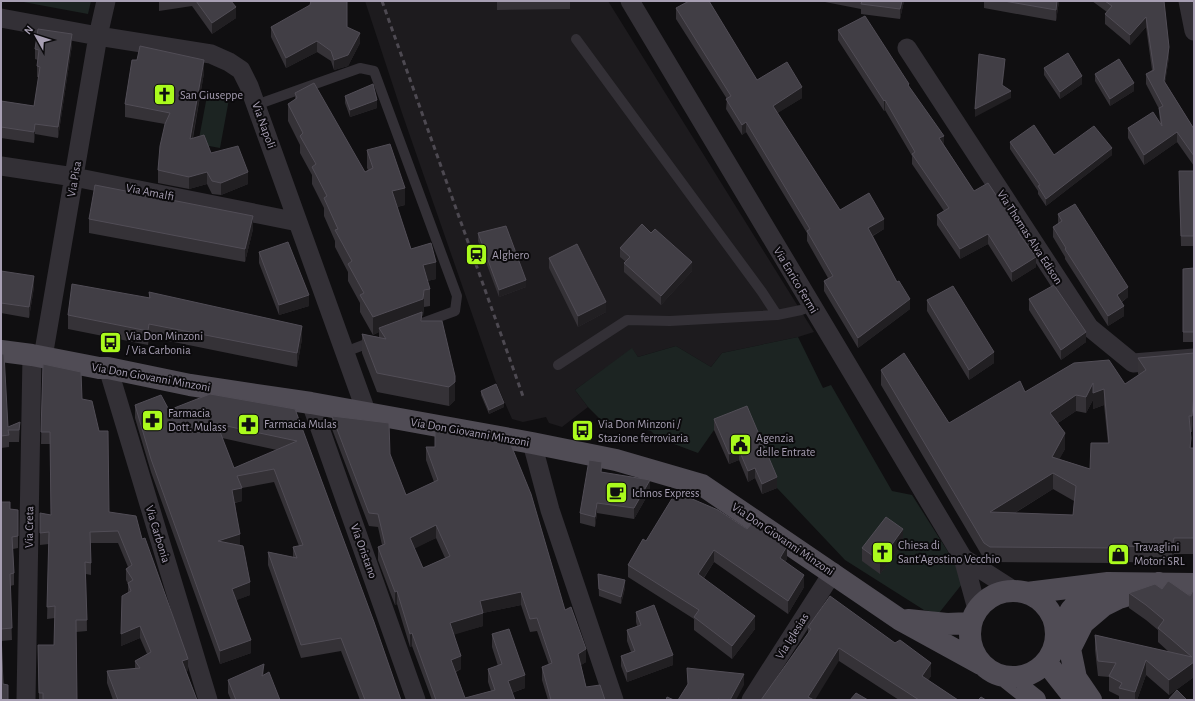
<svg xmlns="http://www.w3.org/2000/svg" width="1195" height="701" font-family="'Alegreya Sans',sans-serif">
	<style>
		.built { fill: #1d1b1e }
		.green { fill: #1c2422 }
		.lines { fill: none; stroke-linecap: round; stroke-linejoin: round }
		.service { stroke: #333036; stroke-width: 10 }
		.minor { stroke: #333036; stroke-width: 19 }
		.primary { stroke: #504c55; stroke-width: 22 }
		.rail { stroke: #4d4951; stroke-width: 3; stroke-dasharray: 5 4; stroke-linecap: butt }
		.wall { fill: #353237; fill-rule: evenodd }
		.shaded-wall { fill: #211f22 }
		.building { fill: #413e45; stroke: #514d56; fill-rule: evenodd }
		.labels { text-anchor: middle; stroke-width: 4; stroke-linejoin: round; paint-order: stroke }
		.poi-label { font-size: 12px; fill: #a79fb3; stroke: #0b0a0c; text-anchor: start }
		.street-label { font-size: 12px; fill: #a79fb3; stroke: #0b0a0c }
	</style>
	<rect width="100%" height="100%" fill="#100f11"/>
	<path class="built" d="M 365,1 L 608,1 L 814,332 L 798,337 L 722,353 L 711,367 L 676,346 L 638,357 L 632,349 L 575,390 L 588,407 L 562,427 L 549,423 L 546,417 L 523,422 L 512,419 L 495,380 L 402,113 Z"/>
	<path class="green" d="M 18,1 L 91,1 L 88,14 Z
		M 207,96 L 229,99 L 220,148 L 198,144 Z
		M 798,337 L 823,388 L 831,385 L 892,491 L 912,495 L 957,566 L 962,584 L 939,613 L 924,610 L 845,560 L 777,488 L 746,416 L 714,430 L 698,453 L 658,438 L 651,431 L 600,419 L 588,407 L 575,390 L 632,348 L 638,357 L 676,346 L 711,367 L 722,353 Z"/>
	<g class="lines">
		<path class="service" d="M 576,39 L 762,292 L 777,315
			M 256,105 L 360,68 L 374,71 L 457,296 L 455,311 L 417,325
			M 345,352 L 374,341
			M 558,365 L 627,320 L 670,321 L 777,315 L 801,310 L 812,306"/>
		<path class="minor" d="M 630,1 L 963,558 L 977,609
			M 1188,1 L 1194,31
			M 1,18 L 98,36 L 211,54 L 229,62 L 241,70 L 249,86 L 367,414
			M 907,48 L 1089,327 L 1133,363 L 1194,358
			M 1,166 L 74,177 L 298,222
			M 43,357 L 98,36 L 106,1
			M 108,368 L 208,700
			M 311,403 L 416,700
			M 532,443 L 550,510 L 614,700
			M 963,558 L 1013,590
			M 26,700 L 32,355
			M 751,700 L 833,572"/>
		<path class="primary" d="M 1,351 L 32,355 L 99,368 L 108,368 L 190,385 L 311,403 L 532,443 L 616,460 L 702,485 L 899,619 L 981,664
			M970 634a43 43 0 1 1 86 0a43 43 0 1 1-86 0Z
			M 1027,593 L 1108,583 L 1194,584
			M 908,620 L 947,624 L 971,623
			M 1056,636 L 1071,610 L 1083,597 L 1104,585
			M 1046,662 L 1076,700
			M 1006,677 L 1035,700
			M 1091,700 L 1076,678 L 1070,649 L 1083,623 L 1103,606 L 1119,598 L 1139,592 L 1159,583"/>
		<path class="rail" d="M 382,1 L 524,399"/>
	</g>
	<path class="wall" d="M 159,1 L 231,1 L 236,18 L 212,34 L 192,6 L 159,11 Z
		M 497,1 L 570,1 L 570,9 L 497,10 Z
		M 825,1 L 904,1 L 900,19 L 861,14 L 861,9 L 825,2 Z
		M 984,1 L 1059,1 L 1056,21 L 984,8 Z
		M 1092,1 L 1164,1 L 1169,57 L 1165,82 L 1194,129 L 1194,166 L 1177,142 L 1144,165 L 1128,138 L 1128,128 L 1160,123 L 1159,109 L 1146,84 L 1146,74 L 1152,70 L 1146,27 L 1130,45 L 1105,24 L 1105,14 L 1107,12 Z
		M 676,8 L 757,80 L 802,98 L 777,113 L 840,210 L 884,229 L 873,236 L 910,309 L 858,348 L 824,291 L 824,281 L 828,278 L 807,241 L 807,233 L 746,132 L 742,135 L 726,109 L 727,99 L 676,19 Z
		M 271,27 L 347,27 L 360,43 L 348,66 L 334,70 L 331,61 L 317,52 L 286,68 L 271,37 Z
		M 838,30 L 909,87 L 944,145 L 974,191 L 1020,234 L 1036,267 L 1012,282 L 988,244 L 960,259 L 937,225 L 937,215 L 944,211 L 912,164 L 912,156 L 885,110 L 884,111 L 838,40 Z
		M 72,45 L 58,138 L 35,134 L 34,143 L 1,138 L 1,101 L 34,106 L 39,77 L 37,77 L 37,66 L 38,60 L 35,59 L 35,49 Z
		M 1044,68 L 1082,84 L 1060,99 L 1044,75 Z
		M 204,73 L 193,138 L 248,184 L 221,195 L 212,194 L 207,184 L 189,189 L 158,183 L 158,170 L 165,124 L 125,117 L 125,104 Z
		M 1095,74 L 1134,91 L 1110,106 L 1095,81 Z
		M 295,93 L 365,172 L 368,170 L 367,168 L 367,150 L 405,205 L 397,207 L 411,249 L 436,279 L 427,281 L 430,289 L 430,306 L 424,307 L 423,316 L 422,316 L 422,321 L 455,394 L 455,400 L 449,406 L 377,392 L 362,353 L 362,334 L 379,337 L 379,332 L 373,335 L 360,312 L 360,303 L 348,281 L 348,272 L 335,247 L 335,241 L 324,216 L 324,208 L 312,184 L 312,175 L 300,153 L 300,145 L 288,121 L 288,104 L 295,100 Z
		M 345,96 L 377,108 L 350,117 L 345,103 Z
		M 1010,142 L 1054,155 L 1112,155 L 1046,206 L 1038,194 L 1038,191 L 1010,149 Z
		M 1194,171 L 1194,246 L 1181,246 L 1179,181 Z
		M 1058,214 L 1128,297 L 1122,302 L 1124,316 L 1108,326 L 1065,259 L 1065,257 L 1053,237 L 1053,227 L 1058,224 Z
		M 89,219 L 253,229 L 245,262 L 89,233 Z
		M 478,233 L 526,287 L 499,297 L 478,241 Z
		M 651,233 L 692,271 L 661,305 L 624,272 L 624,263 L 626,262 L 620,257 L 620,248 Z
		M 259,252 L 309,306 L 279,315 L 259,263 Z
		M 549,258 L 606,312 L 578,327 L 549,268 Z
		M 1194,268 L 1194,342 L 1183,342 L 1183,269 Z
		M 1,271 L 34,287 L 29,318 L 1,313 Z
		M 149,292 L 302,339 L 297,367 L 149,337 L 148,345 L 68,329 L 68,315 L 149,298 Z
		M 1029,299 L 1086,342 L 1061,360 L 1029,310 Z
		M 927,300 L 994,363 L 969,380 L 927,311 Z
		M 1194,353 L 1194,410 L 1192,432 L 1190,432 L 1191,448 L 1194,448 L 1194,554 L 1174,554 L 1172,565 L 1115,561 L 1115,563 L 990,562 L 984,559 L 881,385 L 881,370 L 949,423 L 1025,392 L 1125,384 L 1139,375 L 1138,374 L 1138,358 ZM 1093,400 L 1093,409 L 1104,405 L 1108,443 L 1090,469 L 1059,459 L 1065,449 L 1058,423 L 1076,411 L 1086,413 ZM 1053,489 L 1074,501 L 1073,515 L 1015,513 Z
		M 1,354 L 8,427 L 20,422 L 19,442 L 9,442 L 9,447 L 1,448 Z
		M 43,364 L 82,399 L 109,512 L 142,539 L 188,671 L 186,671 L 197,700 L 113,700 L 107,683 L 107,671 L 135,669 L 135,661 L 147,654 L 140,638 L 121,646 L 128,593 L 128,584 L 126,580 L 126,569 L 128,567 L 118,543 L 91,543 L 91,575 L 86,574 L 87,631 L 76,632 L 77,700 L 39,700 L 38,645 L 54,645 L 55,618 L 47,619 L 49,544 L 40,545 L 40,513 L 51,515 L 50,444 L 41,444 Z
		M 481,391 L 504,407 L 489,414 L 481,395 Z
		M 135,405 L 169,410 L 295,409 L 401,700 L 360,700 L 341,651 L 301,658 L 268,565 L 268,552 L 293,557 L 293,547 L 299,546 L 274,482 L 242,488 L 242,501 L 235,503 L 240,546 L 250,595 L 236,600 L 251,653 L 220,664 L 151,472 L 135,418 ZM 222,438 L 277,450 L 234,468 Z
		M 332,416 L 390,454 L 406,495 L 434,482 L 426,460 L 426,447 L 565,610 L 586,662 L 581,665 L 586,687 L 605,700 L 548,700 L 542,680 L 542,667 L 549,665 L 537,631 L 530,632 L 521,605 L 483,613 L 483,626 L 454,634 L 461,669 L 456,672 L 465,698 L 491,691 L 488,682 L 488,669 L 498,666 L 492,647 L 492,634 L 525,688 L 512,693 L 515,700 L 432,700 L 412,646 L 410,647 L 397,604 L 395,605 L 390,592 L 378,560 L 378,547 L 382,545 L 378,527 L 369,526 L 332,429 ZM 436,538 L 445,558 L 423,568 L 414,548 Z
		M 714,419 L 777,488 L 762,494 L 755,478 L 748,482 L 739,460 L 729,464 L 714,430 Z
		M 602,472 L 650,491 L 634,519 L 597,513 L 595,527 L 580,523 L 580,513 Z
		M 1,502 L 10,509 L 18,510 L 18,548 L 13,549 L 14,573 L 14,585 L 10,586 L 12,640 L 1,641 L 3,684 L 1,700 Z
		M 646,541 L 787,559 L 785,562 L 804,587 L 788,614 L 714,562 L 704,578 L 755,629 L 732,659 L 694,630 L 694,619 L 628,577 L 628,565 Z
		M 903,543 L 880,574 L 862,561 L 862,548 Z
		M 598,574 L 625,588 L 621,604 L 599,596 Z
		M 1162,589 L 1190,596 L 1194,589 L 1194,677 L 1169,695 L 1146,675 L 1137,700 L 1119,700 L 1119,696 L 1109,691 L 1109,677 L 1098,676 L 1095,650 L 1095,635 L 1169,652 L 1158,642 L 1158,630 L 1146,620 L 1129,608 L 1129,593 Z
		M 636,612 L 673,665 L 627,682 L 621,666 L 621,656 L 631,652 L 627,641 L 627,630 L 637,626 L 636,622 Z
		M 808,627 L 931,676 L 928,680 L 958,700 L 899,700 L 839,661 L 808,633 Z
		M 264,674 L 280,700 L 231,700 L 228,693 L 228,680 Z"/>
	<path class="shaded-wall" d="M 902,1 L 904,1 L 900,19 L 900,9 Z
		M 1057,1 L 1059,1 L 1056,21 L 1056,10 Z
		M 236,7 L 236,18 L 212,34 L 212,23 Z
		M 1146,17 L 1146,27 L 1130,45 L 1130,35 Z
		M 360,33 L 360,43 L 348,66 L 334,70 L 334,60 Z
		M 72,34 L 72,45 L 58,138 L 58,127 Z
		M 317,41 L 317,52 L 286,68 L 286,58 Z
		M 1169,47 L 1169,57 L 1164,91 L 1164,81 Z
		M 1005,59 L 1005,66 L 1002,92 L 1002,85 Z
		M 204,60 L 204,73 L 190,151 L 190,139 Z
		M 1082,76 L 1082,84 L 1060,99 L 1060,92 Z
		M 1134,83 L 1134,91 L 1110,106 L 1110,99 Z
		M 802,87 L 802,98 L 773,116 L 773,106 Z
		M 1011,91 L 1011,98 L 975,117 L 975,109 Z
		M 377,100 L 377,108 L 350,117 L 350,110 Z
		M 885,100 L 885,110 L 884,111 L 884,101 Z
		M 746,122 L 746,132 L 742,135 L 742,125 Z
		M 35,124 L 35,134 L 34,143 L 34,132 Z
		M 1177,132 L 1177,142 L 1144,165 L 1144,155 Z
		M 944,136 L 944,146 L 939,138 Z
		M 1112,148 L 1112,155 L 1046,206 L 1046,199 Z
		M 207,172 L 207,184 L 189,189 L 189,177 Z
		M 248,172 L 248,184 L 221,195 L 221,183 Z
		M 405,188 L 405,205 L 392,208 L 392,191 Z
		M 253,216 L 253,229 L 245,262 L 245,249 Z
		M 884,219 L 884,229 L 868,238 L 868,228 Z
		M 988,234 L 988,244 L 960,259 L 960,249 Z
		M 1036,257 L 1036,267 L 1012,282 L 1012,272 Z
		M 436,262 L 436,279 L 423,282 L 423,265 Z
		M 692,262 L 692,271 L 661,305 L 661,296 Z
		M 34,276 L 34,287 L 29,318 L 29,307 Z
		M 526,280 L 526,287 L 499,297 L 499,290 Z
		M 1128,287 L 1128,297 L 1117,305 L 1117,295 Z
		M 424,290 L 424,307 L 423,316 L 422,316 L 422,330 L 379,328 L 379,332 L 373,335 L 373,317 Z
		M 309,295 L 309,306 L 279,315 L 279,305 Z
		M 910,299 L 910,309 L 858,348 L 858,338 Z
		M 606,302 L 606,312 L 578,327 L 578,316 Z
		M 1124,306 L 1124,316 L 1108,326 L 1108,316 Z
		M 149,324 L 149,337 L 148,345 L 148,331 Z
		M 302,326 L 302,339 L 297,367 L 297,353 Z
		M 1086,332 L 1086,342 L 1061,360 L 1061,350 Z
		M 994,352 L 994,363 L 969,380 L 969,370 Z
		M 455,376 L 455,400 L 449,406 L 449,387 Z
		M 1093,383 L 1104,389 L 1104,405 L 1093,409 L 1093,400 L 1086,413 L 1086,397 Z
		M 1076,395 L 1076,411 L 1050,428 L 1050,413 Z
		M 1194,395 L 1194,410 L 1192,432 L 1192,416 Z
		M 504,403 L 504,407 L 489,414 L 489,410 Z
		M 1065,433 L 1065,449 L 1052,473 L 1052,457 Z
		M 739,450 L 739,460 L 729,464 L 729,454 Z
		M 755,468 L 755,478 L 748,482 L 748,471 Z
		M 1053,473 L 1053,489 L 990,528 L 990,512 Z
		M 777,477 L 777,488 L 762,494 L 762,484 Z
		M 650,480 L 650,491 L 634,519 L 634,508 Z
		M 242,488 L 242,501 L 232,503 L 232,490 Z
		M 597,503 L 597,513 L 595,527 L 595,517 Z
		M 436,525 L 436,538 L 410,551 L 410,538 Z
		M 903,529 L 903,543 L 880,574 L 880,561 Z
		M 240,534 L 240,547 L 218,541 Z
		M 1174,538 L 1174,554 L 1172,565 L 1172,549 Z
		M 787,546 L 787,559 L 780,571 L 780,558 Z
		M 714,550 L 714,562 L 698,586 L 698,574 Z
		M 804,575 L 804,587 L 788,614 L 788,601 Z
		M 625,580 L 625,588 L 621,604 L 621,597 Z
		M 250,582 L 250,595 L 232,602 L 232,589 Z
		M 397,591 L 397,604 L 395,605 L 395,592 Z
		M 521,592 L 521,605 L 483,613 L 483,626 L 450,636 L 450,623 L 480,601 Z
		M 755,616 L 755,629 L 732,659 L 732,646 Z
		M 140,626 L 140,638 L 121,646 L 121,634 Z
		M 412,633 L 412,646 L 410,647 L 410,634 Z
		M 251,640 L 251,653 L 220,664 L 220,651 Z
		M 839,648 L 839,661 L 815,700 L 808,700 L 808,697 Z
		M 586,649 L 586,662 L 578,667 L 578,654 Z
		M 673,655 L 673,665 L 627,682 L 627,672 Z
		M 461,656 L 461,669 L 451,673 L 451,660 Z
		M 188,659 L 188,671 L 182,673 L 182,661 Z
		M 1146,660 L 1146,675 L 1137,700 L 1135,700 L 1135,692 Z
		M 1194,662 L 1194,677 L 1169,695 L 1169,680 Z
		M 931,663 L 931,676 L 922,689 L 922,676 Z
		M 264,664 L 264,677 L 262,676 Z
		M 744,674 L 744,685 L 736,700 L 730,700 Z
		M 525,675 L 525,688 L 508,694 L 508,681 Z"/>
	<path class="building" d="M 196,1 L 231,1 L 236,7 L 212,23 Z
		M 311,1 L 347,1 L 347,27 L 360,33 L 348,55 L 334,60 L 331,51 L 317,41 L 286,58 L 271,27 L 310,5 Z
		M 689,1 L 709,1 L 757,80 L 787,62 L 802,87 L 773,106 L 840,210 L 869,193 L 884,219 L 868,228 L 897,282 L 899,281 L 910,299 L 858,338 L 824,281 L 833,276 L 807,231 L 810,229 L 746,122 L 742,125 L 726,99 L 731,96 L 676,8 Z
		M 862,1 L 902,1 L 900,9 L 861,4 Z
		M 1004,1 L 1057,1 L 1056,10 Z
		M 1105,1 L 1164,1 L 1169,47 L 1164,81 L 1194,129 L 1194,156 L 1177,132 L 1144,155 L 1128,128 L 1153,112 L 1162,126 L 1159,108 L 1163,106 L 1146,74 L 1154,70 L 1146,17 L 1130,35 L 1105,14 L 1112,6 Z
		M 865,16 L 909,84 L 908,85 L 944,136 L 939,138 L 974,191 L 988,183 L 1020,231 L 1018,232 L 1036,257 L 1012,272 L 988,234 L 960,249 L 937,215 L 949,208 L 912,154 L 915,152 L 885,100 L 884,101 L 838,30 Z
		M 38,29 L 72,34 L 58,127 L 35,124 L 34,132 L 1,127 L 1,101 L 34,106 L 40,67 L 37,66 L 39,50 L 35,49 Z
		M 140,46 L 204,60 L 190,139 L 204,135 L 211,153 L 238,146 L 248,172 L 221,183 L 212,181 L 207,172 L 189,177 L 158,170 L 160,146 L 165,124 L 170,113 L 125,104 L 132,60 L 137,60 Z
		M 1068,53 L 1082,76 L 1060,92 L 1044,68 Z
		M 979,54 L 1005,59 L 1002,85 L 1011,91 L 975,109 Z
		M 1119,59 L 1134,83 L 1110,99 L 1095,74 Z
		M 314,83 L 365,172 L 373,168 L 367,150 L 390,144 L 405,188 L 392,191 L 411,249 L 431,243 L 436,262 L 423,265 L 430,289 L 424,290 L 423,299 L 373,317 L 360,295 L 364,293 L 348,264 L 352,261 L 335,230 L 338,229 L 324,198 L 327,196 L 312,167 L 316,164 L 300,136 L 303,133 L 288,104 L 297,98 L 295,93 Z
		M 373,84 L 377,100 L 350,110 L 345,96 Z
		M 1034,125 L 1054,155 L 1094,126 L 1112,148 L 1046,199 L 1038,186 L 1040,185 L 1010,142 Z
		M 1179,171 L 1194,171 L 1194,236 L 1181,236 Z
		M 95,185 L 253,216 L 245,249 L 89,219 Z
		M 1075,204 L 1128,287 L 1117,295 L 1124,306 L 1108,316 L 1065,249 L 1066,248 L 1053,227 L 1062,221 L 1058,214 Z
		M 642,224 L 651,233 L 655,229 L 692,262 L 661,296 L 624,263 L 630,257 L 620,248 Z
		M 506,226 L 526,280 L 499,290 L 478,233 Z
		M 288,242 L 309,295 L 279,305 L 259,252 Z
		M 577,244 L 606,302 L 578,316 L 549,258 Z
		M 1194,268 L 1194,332 L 1183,332 L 1183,269 Z
		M 1,271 L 34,276 L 29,307 L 1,303 Z
		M 72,284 L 150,298 L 149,292 L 302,326 L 297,353 L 149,324 L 148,331 L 68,315 Z
		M 1054,285 L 1086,332 L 1061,350 L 1029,299 Z
		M 953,286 L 994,352 L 969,370 L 927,300 Z
		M 422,312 L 421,321 L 442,321 L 455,376 L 455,382 L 449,387 L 377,373 L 362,334 L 386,339 L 379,328 Z
		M 904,353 L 949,423 L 1020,381 L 1025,392 L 1074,363 L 1109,360 L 1125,384 L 1146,370 L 1138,358 L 1194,353 L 1194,395 L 1192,416 L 1189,416 L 1191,438 L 1190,448 L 1194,448 L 1194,538 L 1174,538 L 1172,549 L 1112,545 L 1115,548 L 990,547 L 984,543 L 881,370 ZM 1093,383 L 1093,393 L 1104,389 L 1109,443 L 1091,443 L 1090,469 L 1052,457 L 1065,433 L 1050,413 L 1076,395 L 1086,397 ZM 1053,473 L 1076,486 L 1073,515 L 990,512 Z
		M 1,354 L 4,354 L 8,427 L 20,422 L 19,430 L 8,430 L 9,435 L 1,436 Z
		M 43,364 L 81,372 L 82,399 L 92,401 L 99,431 L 108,431 L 109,512 L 136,516 L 142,539 L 145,538 L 186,653 L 188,659 L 182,661 L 197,700 L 118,700 L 107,671 L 140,668 L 135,661 L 151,652 L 140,626 L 121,634 L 122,596 L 131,591 L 128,583 L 133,580 L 126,569 L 132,565 L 118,531 L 90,532 L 91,563 L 85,562 L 87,620 L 76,620 L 77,700 L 43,700 L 43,693 L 39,693 L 38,645 L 54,645 L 55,606 L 47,607 L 49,532 L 40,533 L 40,513 L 51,515 L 50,432 L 41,432 Z
		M 496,384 L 504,403 L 489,410 L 481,391 Z
		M 210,394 L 295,409 L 374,622 L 401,700 L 365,700 L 341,638 L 301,645 L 268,552 L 297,558 L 293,547 L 303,545 L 274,469 L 237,476 L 242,488 L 232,490 L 240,534 L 218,541 L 243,546 L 250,582 L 232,589 L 251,640 L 220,651 L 151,459 L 135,405 L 161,395 L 169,410 ZM 217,424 L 297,441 L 234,468 Z
		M 747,406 L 777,477 L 762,484 L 755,468 L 748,471 L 739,450 L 729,454 L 714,419 Z
		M 332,416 L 389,423 L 390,454 L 406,495 L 438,480 L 426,447 L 435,447 L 435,430 L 511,445 L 531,494 L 565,610 L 571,607 L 586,649 L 578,654 L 586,687 L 600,685 L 605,700 L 551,700 L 542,667 L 552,663 L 537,618 L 530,619 L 521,592 L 480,601 L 483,613 L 450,623 L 461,656 L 451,660 L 465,698 L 495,690 L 488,669 L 502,664 L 492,634 L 509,629 L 525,675 L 508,681 L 515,700 L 436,700 L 412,633 L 410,634 L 397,591 L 395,592 L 390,579 L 378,547 L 385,544 L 378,514 L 369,513 ZM 436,525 L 450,556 L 423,568 L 410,538 Z
		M 589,460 L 602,462 L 601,472 L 650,480 L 634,508 L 597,503 L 595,517 L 580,513 Z
		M 676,492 L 718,510 L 747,529 L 753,522 L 787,546 L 780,558 L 804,575 L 788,601 L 714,550 L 698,574 L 755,616 L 732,646 L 694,617 L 699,610 L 628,565 L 643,539 L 646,541 Z
		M 1,502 L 10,502 L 10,509 L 18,510 L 18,536 L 12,537 L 14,573 L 10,574 L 12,628 L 1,629 Z
		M 886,517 L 903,529 L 880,561 L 862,548 Z
		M 598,574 L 625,580 L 621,597 L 599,589 Z
		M 1168,581 L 1170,582 L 1190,596 L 1194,589 L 1194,662 L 1169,680 L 1146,660 L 1135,692 L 1119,688 L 1122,683 L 1109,676 L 1116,663 L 1098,661 L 1095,635 L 1192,657 L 1158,628 L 1164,620 L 1146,605 L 1129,593 L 1155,584 L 1162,589 Z
		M 830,596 L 895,643 L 900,640 L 931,663 L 922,676 L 958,700 L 919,700 L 839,648 L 808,697 L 814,700 L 761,700 L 811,629 L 808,627 Z
		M 654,605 L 673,655 L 627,672 L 621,656 L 635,651 L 627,630 L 641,625 L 636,612 Z
		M 1,632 L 3,684 L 8,685 L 8,700 L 1,700 Z
		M 264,664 L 262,676 L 269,672 L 280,700 L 236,700 L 228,680 Z
		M 687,668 L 744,674 L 730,700 L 720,700 L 718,699 L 717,700 L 678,700 L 688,684 Z
		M 1177,690 L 1187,700 L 1168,700 Z
		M 856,693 L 868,700 L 850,700 Z
		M 667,697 L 674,700 L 666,700 Z
		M 981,697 L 986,700 L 978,700 Z"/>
	<defs>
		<symbol id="church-square" viewBox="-11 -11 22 22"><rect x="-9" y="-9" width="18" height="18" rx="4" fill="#aafb1d" stroke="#0b0a0c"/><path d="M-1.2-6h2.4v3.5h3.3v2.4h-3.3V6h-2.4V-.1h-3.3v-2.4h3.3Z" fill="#111"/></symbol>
		<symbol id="station-square" viewBox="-11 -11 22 22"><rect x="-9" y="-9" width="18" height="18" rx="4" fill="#aafb1d" stroke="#0b0a0c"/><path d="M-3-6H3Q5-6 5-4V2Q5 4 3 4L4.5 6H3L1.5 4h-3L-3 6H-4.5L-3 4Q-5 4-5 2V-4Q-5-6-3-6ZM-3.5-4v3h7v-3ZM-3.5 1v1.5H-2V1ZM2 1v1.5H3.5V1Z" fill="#111"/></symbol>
		<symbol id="bus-square" viewBox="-11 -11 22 22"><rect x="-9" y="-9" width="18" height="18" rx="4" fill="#aafb1d" stroke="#0b0a0c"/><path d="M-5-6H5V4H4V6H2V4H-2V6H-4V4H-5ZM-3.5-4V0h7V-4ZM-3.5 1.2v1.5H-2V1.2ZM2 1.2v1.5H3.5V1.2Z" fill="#111"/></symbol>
		<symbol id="pharmacy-square" viewBox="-11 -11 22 22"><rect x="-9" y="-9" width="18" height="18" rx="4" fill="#aafb1d" stroke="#0b0a0c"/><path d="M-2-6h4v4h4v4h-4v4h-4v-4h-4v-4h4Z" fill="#111"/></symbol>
		<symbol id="civic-square" viewBox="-11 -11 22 22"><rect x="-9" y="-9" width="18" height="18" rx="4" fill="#aafb1d" stroke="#0b0a0c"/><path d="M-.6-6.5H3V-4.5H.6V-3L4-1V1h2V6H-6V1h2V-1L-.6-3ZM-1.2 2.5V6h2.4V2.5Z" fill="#111"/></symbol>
		<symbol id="cafe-square" viewBox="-11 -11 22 22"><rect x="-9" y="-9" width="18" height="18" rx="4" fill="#aafb1d" stroke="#0b0a0c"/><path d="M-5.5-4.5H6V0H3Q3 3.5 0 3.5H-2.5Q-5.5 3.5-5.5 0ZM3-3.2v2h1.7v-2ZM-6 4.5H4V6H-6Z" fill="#111"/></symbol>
		<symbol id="shop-square" viewBox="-11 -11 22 22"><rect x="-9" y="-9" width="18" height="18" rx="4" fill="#aafb1d" stroke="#0b0a0c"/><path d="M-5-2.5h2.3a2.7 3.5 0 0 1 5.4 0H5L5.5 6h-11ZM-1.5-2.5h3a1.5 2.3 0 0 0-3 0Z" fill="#111"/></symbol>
	</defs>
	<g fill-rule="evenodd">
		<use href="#church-square" x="152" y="82" width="25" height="25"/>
		<use href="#station-square" x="464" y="242" width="25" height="25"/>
		<use href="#bus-square" x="98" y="330" width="25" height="25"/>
		<use href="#pharmacy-square" x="140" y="408" width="25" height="25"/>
		<use href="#pharmacy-square" x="236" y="412" width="25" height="25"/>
		<use href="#bus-square" x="570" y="418" width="25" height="25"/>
		<use href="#civic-square" x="728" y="432" width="25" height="25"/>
		<use href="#cafe-square" x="604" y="480" width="25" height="25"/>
		<use href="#church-square" x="870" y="540" width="25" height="25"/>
		<use href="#shop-square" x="1106" y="542" width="25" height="25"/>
	</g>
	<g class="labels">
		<g class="poi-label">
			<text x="180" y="99">San Giuseppe</text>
			<text x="492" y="259">Alghero</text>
			<text x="126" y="340">Via Don Minzoni<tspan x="126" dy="14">/ Via Carbonia</tspan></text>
			<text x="168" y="417">Farmacia<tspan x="168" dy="14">Dott. Mulass</tspan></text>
			<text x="264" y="428">Farmacia Mulas</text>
			<text x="598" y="428">Via Don Minzoni /<tspan x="598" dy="14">Stazione ferroviaria</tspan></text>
			<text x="756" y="442">Agenzia<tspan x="756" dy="14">delle Entrate</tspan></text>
			<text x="632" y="497">Ichnos Express</text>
			<text x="898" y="549">Chiesa di<tspan x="898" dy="14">Sant'Agostino Vecchio</tspan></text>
			<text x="1134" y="551">Travaglini<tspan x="1134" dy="14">Motori SRL</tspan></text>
		</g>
		<g class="street-label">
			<text transform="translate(264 125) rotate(70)" y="4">Via Napoli</text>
			<text transform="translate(74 179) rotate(-80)" y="4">Via Pisa</text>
			<text transform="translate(150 192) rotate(11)" y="4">Via Amalfi</text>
			<text transform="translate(1030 237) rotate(57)" y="4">Via Thomas Alva Edison</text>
			<text transform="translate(796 280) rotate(59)" y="4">Via Enrico Fermi</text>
			<text transform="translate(151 377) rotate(10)" y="4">Via Don Giovanni Minzoni</text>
			<text transform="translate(470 432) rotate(10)" y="4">Via Don Giovanni Minzoni</text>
			<text transform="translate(29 527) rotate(-89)" y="4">Via Creta</text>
			<text transform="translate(158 534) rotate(73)" y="4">Via Carbonia</text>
			<text transform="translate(783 539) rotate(34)" y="4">Via Don Giovanni Minzoni</text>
			<text transform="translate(364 551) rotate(70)" y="4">Via Oristano</text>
			<text transform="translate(792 636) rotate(-58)" y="4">Via Iglesias</text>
		</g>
	</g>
	<rect width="1195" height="701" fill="none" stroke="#a79fb3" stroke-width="4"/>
	<g transform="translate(36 36) rotate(309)" stroke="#0b0a0c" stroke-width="3" paint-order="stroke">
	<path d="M0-3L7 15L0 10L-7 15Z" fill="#a79fb3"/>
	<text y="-6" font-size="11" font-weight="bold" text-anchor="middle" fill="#a79fb3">N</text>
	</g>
</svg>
